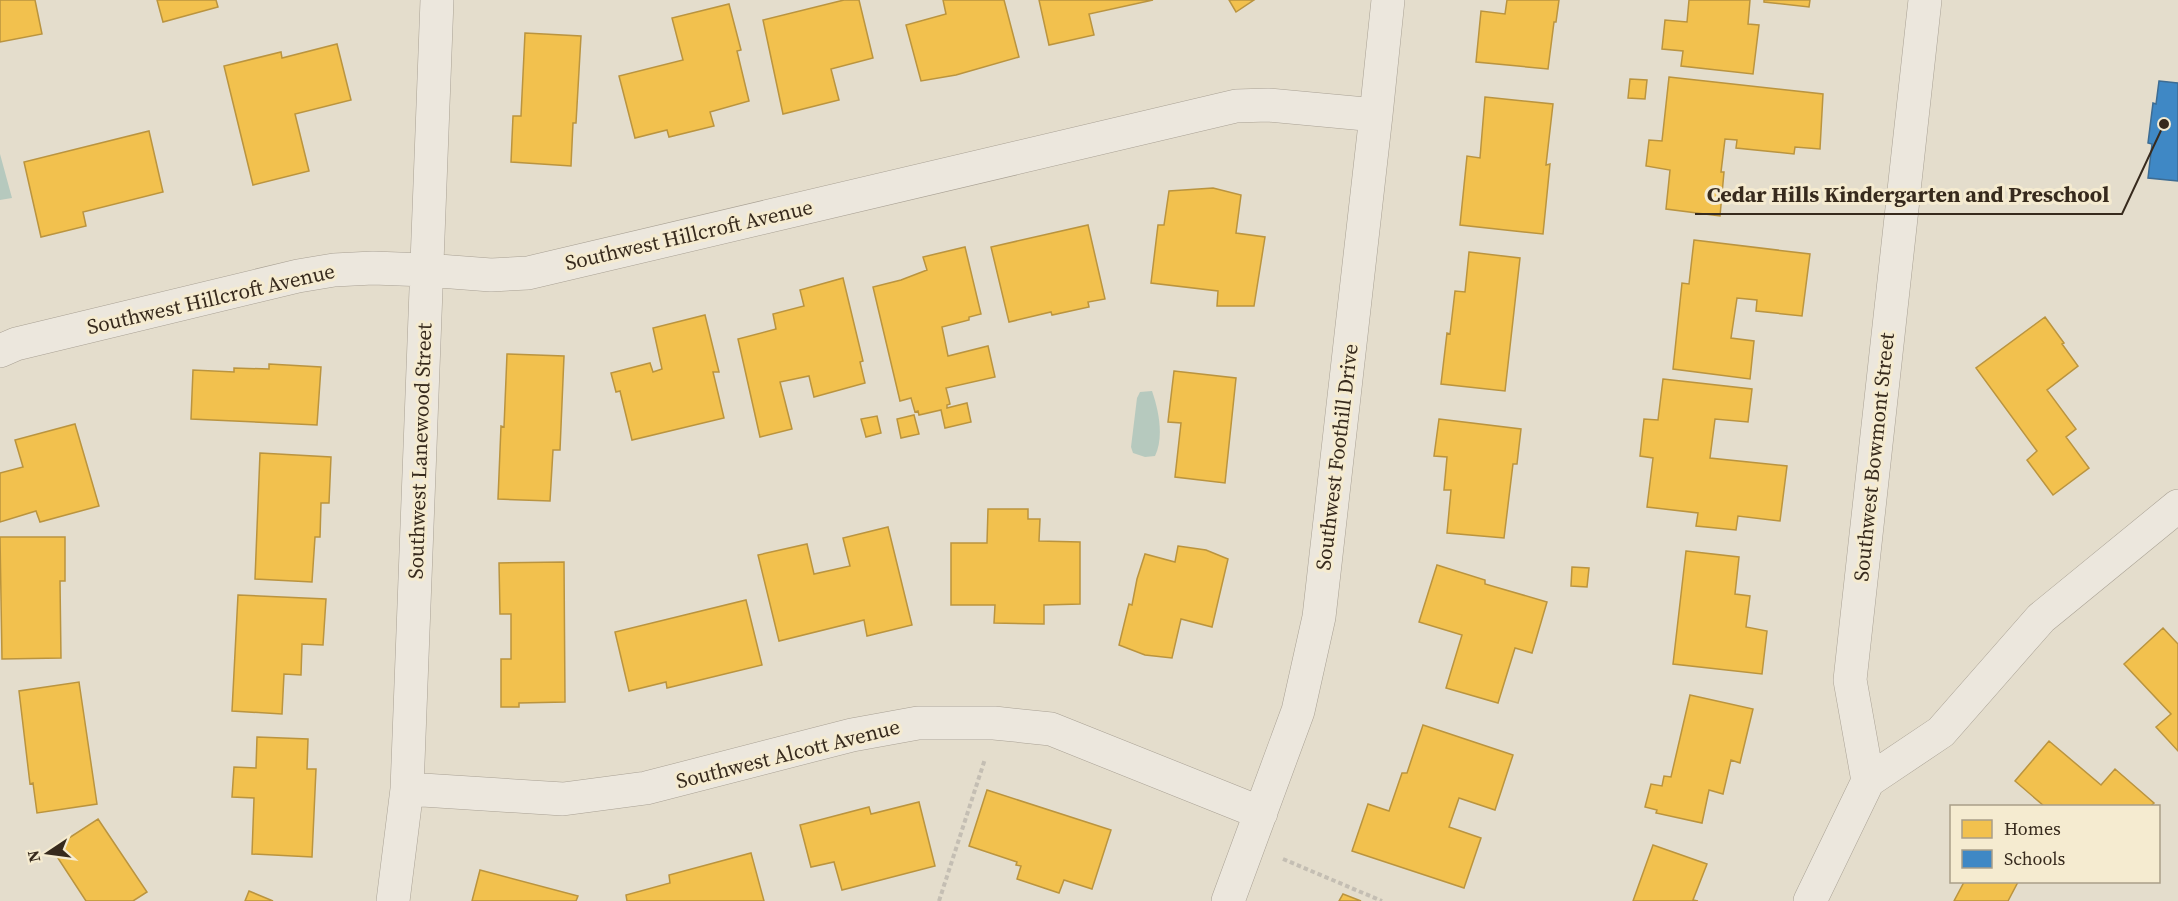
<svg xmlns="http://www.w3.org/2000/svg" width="2178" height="901" font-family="'Source Serif 4',serif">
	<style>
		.water { fill: #b6c9be }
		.homes { fill: #f2c14e; stroke: #ba943f; stroke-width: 1.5 }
		.schools { fill: #3f88c5; stroke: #3d6c93; stroke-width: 1.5 }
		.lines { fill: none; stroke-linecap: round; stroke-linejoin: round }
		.minor-casing { stroke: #a9a194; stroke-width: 34 }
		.path { stroke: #c4beb3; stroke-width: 4; stroke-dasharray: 4.5 3; stroke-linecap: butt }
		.minor { stroke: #ece7dd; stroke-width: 33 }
		.labels { text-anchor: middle; stroke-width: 6; stroke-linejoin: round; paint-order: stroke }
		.street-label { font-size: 21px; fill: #372a1d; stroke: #f5ebd0 }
		.leader { fill: none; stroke: #372a1d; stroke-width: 2 }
		.callout-dot { fill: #372a1d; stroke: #f5ebd0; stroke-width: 2 }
		.callout-label { font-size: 22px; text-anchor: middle; font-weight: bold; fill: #372a1d; stroke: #f5ebd0; stroke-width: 6; stroke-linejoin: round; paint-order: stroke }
	</style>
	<rect width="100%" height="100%" fill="#e4ddcc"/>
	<path class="water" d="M 0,154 L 12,198 L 0,200 Z
		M 1152,391 C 1159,411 1164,437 1155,456 L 1145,457 L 1133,453 L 1131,447 L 1137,398 L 1140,392 Z"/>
	<path class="homes" d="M 0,0 L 35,0 L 42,34 L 0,42 Z
		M 157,0 L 216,0 L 218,7 L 163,22 Z
		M 844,0 L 859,0 L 873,58 L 831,69 L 839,100 L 783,114 L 763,20 Z
		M 943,0 L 1004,0 L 1019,57 L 956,75 L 921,81 L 906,25 L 946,14 Z
		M 1039,0 L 1153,0 L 1089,14 L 1094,35 L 1049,45 Z
		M 1229,0 L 1254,0 L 1236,12 Z
		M 1507,0 L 1559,0 L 1556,22 L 1554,22 L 1548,69 L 1476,62 L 1481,11 L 1505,14 Z
		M 1689,0 L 1750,0 L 1748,24 L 1759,25 L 1753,74 L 1681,66 L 1683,51 L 1662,49 L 1665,20 L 1687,22 Z
		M 1764,0 L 1810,0 L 1809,7 L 1764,2 Z
		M 729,4 L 741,50 L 737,51 L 749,101 L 710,112 L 714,126 L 669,137 L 667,130 L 635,138 L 619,76 L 683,60 L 672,18 Z
		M 525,33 L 581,36 L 576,123 L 573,123 L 571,166 L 511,162 L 513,116 L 521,116 Z
		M 337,44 L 351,100 L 295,114 L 309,171 L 253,185 L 224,66 L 281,52 L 282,58 Z
		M 1669,77 L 1823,94 L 1820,149 L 1795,147 L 1794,154 L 1736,148 L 1737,140 L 1725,139 L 1721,172 L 1724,172 L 1720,216 L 1666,209 L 1670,170 L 1646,166 L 1649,140 L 1662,141 Z
		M 1630,79 L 1647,80 L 1645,99 L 1628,98 Z
		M 1485,97 L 1553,104 L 1546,165 L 1550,164 L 1543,234 L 1460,225 L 1467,156 L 1480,158 Z
		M 149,131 L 163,192 L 83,212 L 86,226 L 41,237 L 24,162 Z
		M 1213,188 L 1241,195 L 1236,233 L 1265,237 L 1254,306 L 1217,306 L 1218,291 L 1151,283 L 1158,225 L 1164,225 L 1169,191 Z
		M 1088,225 L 1105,299 L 1088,302 L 1089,307 L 1052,315 L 1051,312 L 1009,322 L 991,247 Z
		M 1694,240 L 1810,254 L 1802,316 L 1756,311 L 1757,300 L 1737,298 L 1731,338 L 1754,341 L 1750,379 L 1673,369 L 1682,283 L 1689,284 Z
		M 965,247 L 981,314 L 969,317 L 969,320 L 942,327 L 948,356 L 988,346 L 995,377 L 946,388 L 950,404 L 947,405 L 947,408 L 967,403 L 971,422 L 945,428 L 941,410 L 919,415 L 918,411 L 915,412 L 911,398 L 900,401 L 873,287 L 901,280 L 927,270 L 923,257 Z
		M 1469,252 L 1520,258 L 1505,391 L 1441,384 L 1447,333 L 1450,334 L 1455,291 L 1465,292 Z
		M 843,278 L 863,361 L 860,362 L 865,383 L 814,397 L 809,376 L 780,382 L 792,429 L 760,437 L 738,339 L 776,329 L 773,314 L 804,306 L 800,290 Z
		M 705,315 L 719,372 L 713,372 L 724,418 L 632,440 L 620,391 L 616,392 L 611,373 L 650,363 L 653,372 L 662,369 L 653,328 Z
		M 2045,317 L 2064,343 L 2062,344 L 2078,366 L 2047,390 L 2076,429 L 2066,437 L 2089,468 L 2053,495 L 2027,460 L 2037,451 L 1976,368 Z
		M 507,354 L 564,356 L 560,450 L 553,450 L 550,501 L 498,499 L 501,426 L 504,427 Z
		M 269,364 L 321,367 L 317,425 L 191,419 L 193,370 L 234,372 L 234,368 L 269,369 Z
		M 1174,371 L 1236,378 L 1225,483 L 1175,477 L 1181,423 L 1168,422 Z
		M 1663,379 L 1752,389 L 1748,422 L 1715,419 L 1710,458 L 1787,466 L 1780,521 L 1738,516 L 1736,530 L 1696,526 L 1698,513 L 1647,507 L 1653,458 L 1640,456 L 1644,419 L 1658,420 Z
		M 914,415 L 919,434 L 901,438 L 897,419 Z
		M 877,416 L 881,433 L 866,437 L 861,419 Z
		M 1439,419 L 1521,429 L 1517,464 L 1513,464 L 1504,538 L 1447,533 L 1451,490 L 1444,490 L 1447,457 L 1434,456 Z
		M 75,424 L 99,506 L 40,522 L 36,511 L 0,522 L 0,473 L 23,467 L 15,440 Z
		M 260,453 L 331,457 L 329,503 L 321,503 L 320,537 L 315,537 L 312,582 L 255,579 Z
		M 988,509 L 1028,509 L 1028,519 L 1040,519 L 1039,541 L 1080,542 L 1080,604 L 1044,605 L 1044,624 L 994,623 L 995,605 L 951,605 L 951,543 L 987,543 Z
		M 888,527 L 912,625 L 867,636 L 864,620 L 779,641 L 758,555 L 807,544 L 814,574 L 850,566 L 843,538 Z
		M 0,537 L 65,537 L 65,581 L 60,581 L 61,658 L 2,659 Z
		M 1178,546 L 1206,550 L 1228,559 L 1212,627 L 1181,619 L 1172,658 L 1145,655 L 1119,645 L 1129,604 L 1132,605 L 1137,579 L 1145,554 L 1175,562 Z
		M 1686,551 L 1739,557 L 1735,594 L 1750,596 L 1746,627 L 1767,631 L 1762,674 L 1673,664 Z
		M 564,562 L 565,702 L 519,703 L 519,707 L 501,707 L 501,659 L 511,659 L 511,614 L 500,614 L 499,563 Z
		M 1437,565 L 1485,580 L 1485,584 L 1547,602 L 1532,653 L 1515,648 L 1498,703 L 1446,688 L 1462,635 L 1419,622 Z
		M 1572,567 L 1589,568 L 1587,587 L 1571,586 Z
		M 238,595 L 326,599 L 323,645 L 302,644 L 301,675 L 284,674 L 282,714 L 232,711 Z
		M 746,600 L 762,665 L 667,688 L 666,682 L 629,691 L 615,632 Z
		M 2163,628 L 2178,644 L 2178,751 L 2156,727 L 2171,714 L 2124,664 Z
		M 79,682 L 97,804 L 37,813 L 33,783 L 30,784 L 19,691 Z
		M 1690,695 L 1753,709 L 1740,763 L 1731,760 L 1723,794 L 1709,790 L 1702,823 L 1656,813 L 1657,810 L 1645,807 L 1651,784 L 1662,786 L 1664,776 L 1671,777 Z
		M 1423,725 L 1513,755 L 1495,810 L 1459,798 L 1449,827 L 1481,838 L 1464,888 L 1352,851 L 1368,804 L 1389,811 L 1402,773 L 1407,773 Z
		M 257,737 L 308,739 L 307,769 L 316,769 L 312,857 L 252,854 L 254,798 L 232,797 L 234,767 L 256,768 Z
		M 2049,741 L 2101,785 L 2115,769 L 2154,803 L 2151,806 L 2044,806 L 2015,781 Z
		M 987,790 L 1111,830 L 1092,889 L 1064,880 L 1059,893 L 1017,879 L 1021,866 L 1016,865 L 1017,862 L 969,846 Z
		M 919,802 L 935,866 L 842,890 L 834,862 L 811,867 L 800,825 L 869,807 L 871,814 Z
		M 98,819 L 147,892 L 133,901 L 86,901 L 52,849 Z
		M 1653,845 L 1707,864 L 1693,900 L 1698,901 L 1633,901 Z
		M 751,853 L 764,901 L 627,901 L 626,895 L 670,883 L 669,875 Z
		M 480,870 L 578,896 L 576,901 L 472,901 Z
		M 1964,882 L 1963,882 L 2018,882 L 2008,901 L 1954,901 Z
		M 249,891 L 273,901 L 245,901 Z
		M 1343,894 L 1361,901 L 1339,901 Z"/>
	<path class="schools" d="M 2159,81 L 2178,83 L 2178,181 L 2148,178 L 2152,144 L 2148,143 L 2153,103 L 2156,104 Z"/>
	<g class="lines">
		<defs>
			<path id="minor" d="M 0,351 L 16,344 L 298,276 L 334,270 L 373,268 L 426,270 L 491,275 L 528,273 L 1236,106 L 1268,105 L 1376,115
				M 1868,781 L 1941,732 L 2041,618 L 2178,506
				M 407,789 L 563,799 L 646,788 L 852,735 L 918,723 L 994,723 L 1051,729 L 1261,813
				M 393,901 L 407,789 L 437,0
				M 1228,901 L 1298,711 L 1319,617 L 1376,115 L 1388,0
				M 1810,901 L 1868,781 L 1850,680 L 1925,0"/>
		</defs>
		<use href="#minor" class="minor-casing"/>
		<path class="path" d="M 1283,859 L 1382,901
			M 939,901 L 985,759"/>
		<use href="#minor" class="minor"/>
	</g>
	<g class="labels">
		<g class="street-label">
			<text transform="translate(689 235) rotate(-13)" y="7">Southwest Hillcroft Avenue</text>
			<text transform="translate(211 299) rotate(-13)" y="7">Southwest Hillcroft Avenue</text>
			<text transform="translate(420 451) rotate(-88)" y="7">Southwest Lanewood Street</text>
			<text transform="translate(1337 457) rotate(-83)" y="7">Southwest Foothill Drive</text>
			<text transform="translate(1874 457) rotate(-84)" y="7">Southwest Bowmont Street</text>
			<text transform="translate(788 754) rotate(-14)" y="7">Southwest Alcott Avenue</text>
		</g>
	</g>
	<path class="leader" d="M2164 124L2122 214H1695"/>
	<circle class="callout-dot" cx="2164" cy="124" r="6"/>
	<g class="callout-label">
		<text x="1908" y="202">Cedar Hills Kindergarten and Preschool</text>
	</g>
	<rect x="1950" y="805" width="210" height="78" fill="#f5ebd0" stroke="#a99e88" stroke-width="1.5"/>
	<rect x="1962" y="820" width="30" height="18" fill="#f2c14e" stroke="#a99e88" stroke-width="1.5"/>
	<text x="2004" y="835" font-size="18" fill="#372a1d">Homes</text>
	<rect x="1962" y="850" width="30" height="18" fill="#3f88c5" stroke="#a99e88" stroke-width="1.5"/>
	<text x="2004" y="865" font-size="18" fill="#372a1d">Schools</text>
	<g transform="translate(48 853) rotate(257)" stroke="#f5ebd0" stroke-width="4.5" paint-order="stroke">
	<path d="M0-4.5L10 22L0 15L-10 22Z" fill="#372a1d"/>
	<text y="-9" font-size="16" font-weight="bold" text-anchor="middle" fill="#372a1d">N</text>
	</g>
</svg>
